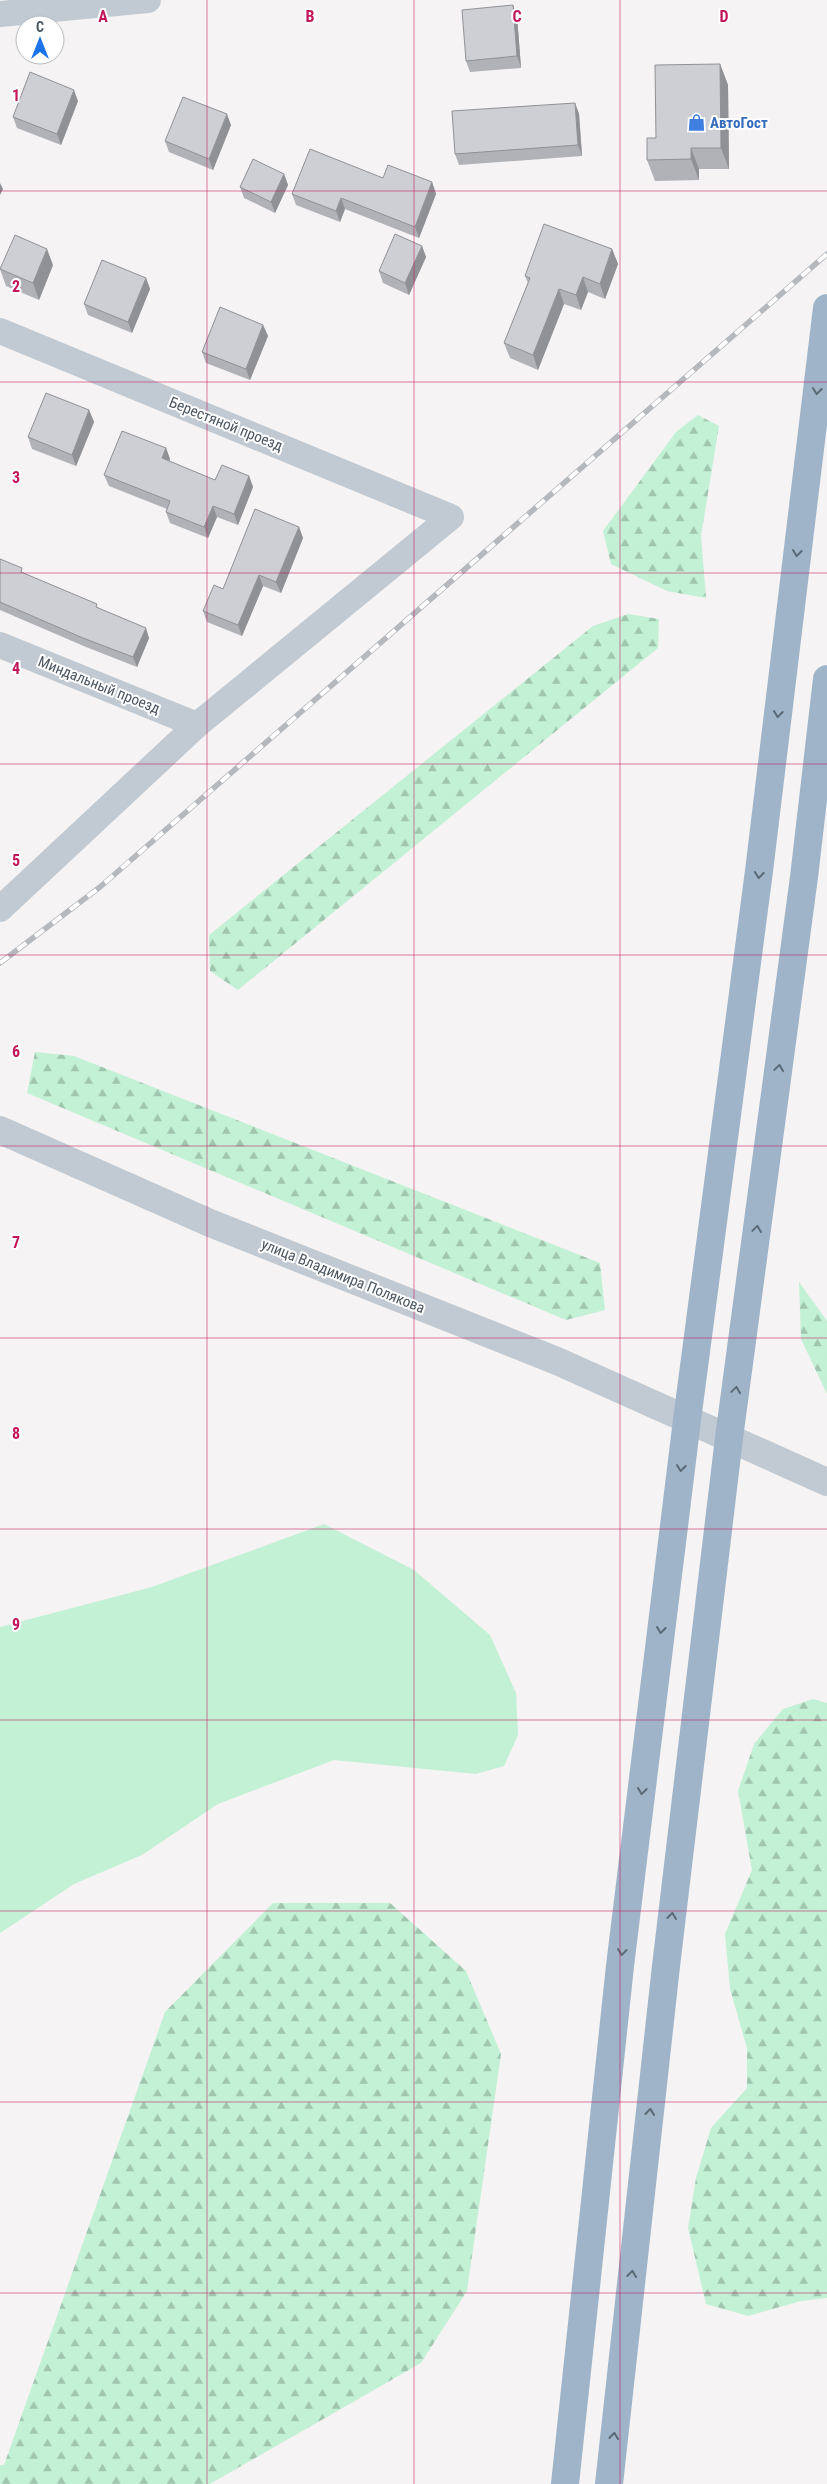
<svg xmlns="http://www.w3.org/2000/svg" width="827" height="2484" font-family="'Roboto Condensed',sans-serif">
	<style>
		.green { fill: #c3f1d5 }
		.forest { fill: url(#forest-firs) }
		.lines { fill: none; stroke-linecap: round; stroke-linejoin: round }
		.minor { stroke: #c1cad2; stroke-width: 26 }
		.tertiary { stroke: #c1cad2; stroke-width: 28 }
		.trunk { stroke: #9fb4c9; stroke-width: 28 }
		.rail-casing { stroke: #b5b8bd; stroke-width: 5.5 }
		.rail { stroke: #fff; stroke-width: 4; stroke-dasharray: 11; stroke-linecap: butt }
		.wall { fill: #b0b2b7 }
		.shaded-wall { fill: #909195 }
		.building { fill: #cdcfd5; stroke: #909195 }
		.oneway { stroke: #5b6976 }
		.grid { fill: none; stroke: #c2185b; stroke-width: 1; stroke-opacity: 0.55 }
		.labels { text-anchor: middle; stroke-width: 4; stroke-linejoin: round; paint-order: stroke }
		.shop-label { font-size: 15px; font-weight: bold; fill: #366cbe; stroke: #fff; text-anchor: start }
		.street-label { font-size: 15px; fill: #4a5661; stroke: #fff }
		.grid-label { font-size: 16px; text-anchor: middle; font-weight: bold; fill: #c2185b; stroke: #fff; stroke-width: 4; stroke-linejoin: round; paint-order: stroke }
	</style>
	<defs>
		<pattern id="forest-firs" width="22" height="20" patternUnits="userSpaceOnUse" patternTransform="scale(1.25)"><rect width="22" height="20" fill="#c3f1d5"/><path d="M5 1l3.5 6h-7zM16 11l3.5 6h-7z" fill="#a0c6b0"/></pattern>
	</defs>
	<rect width="100%" height="100%" fill="#f5f3f3"/>
	<path class="green" d="M 324,1524 L 414,1570 L 490,1635 L 516,1693 L 518,1735 L 504,1766 L 476,1774 L 334,1760 L 218,1804 L 142,1855 L 74,1884 L 0,1933 L 0,1627 L 152,1587 Z"/>
	<path class="forest" d="M 698,415 L 719,426 L 701,536 L 706,598 L 667,591 L 611,564 L 603,531 L 676,432 Z
		M 628,614 L 659,619 L 658,648 L 238,990 L 210,971 L 209,935 L 593,626 Z
		M 35,1052 L 74,1056 L 600,1263 L 605,1310 L 566,1320 L 27,1093 Z
		M 799,1282 L 827,1321 L 827,1394 L 801,1339 Z
		M 813,1699 L 827,1703 L 827,2298 L 801,2301 L 748,2316 L 706,2304 L 688,2228 L 696,2178 L 711,2128 L 747,2088 L 747,2048 L 730,1989 L 725,1934 L 752,1870 L 738,1791 L 754,1744 L 783,1709 Z
		M 273,1903 L 390,1903 L 466,1971 L 501,2054 L 467,2291 L 421,2363 L 210,2484 L 0,2484 L 0,2465 L 4,2465 L 165,2012 Z"/>
	<g class="lines">
		<path class="minor" d="M 0,14 L 148,0
			M 0,331 L 451,517 L 197,725 L 0,909
			M 0,645 L 197,725"/>
		<path class="tertiary" d="M 0,1130 L 210,1223 L 557,1361 L 827,1482"/>
		<path class="trunk" d="M 565,2484 L 620,1966 L 687,1420 L 759,871 L 827,308
			M 609,2484 L 666,1966 L 729,1438 L 804,877 L 827,679"/>
		<defs>
			<path id="rail" d="M 0,963 L 100,887 L 827,254"/>
		</defs>
		<use href="#rail" class="rail-casing"/>
		<use href="#rail" class="rail"/>
	</g>
	<path class="wall" d="M 513,5 L 517,16 L 521,68 L 470,72 L 466,61 Z
		M 720,64 L 728,85 L 729,169 L 699,169 L 699,180 L 655,181 L 647,160 L 656,138 Z
		M 78,101 L 61,145 L 17,128 L 13,117 Z
		M 575,103 L 579,114 L 582,156 L 459,165 L 455,154 Z
		M 231,125 L 213,170 L 169,152 L 165,141 Z
		M 284,174 L 288,185 L 275,213 L 244,198 L 240,187 Z
		M 383,178 L 432,182 L 436,194 L 419,238 L 345,209 L 340,222 L 296,205 L 292,194 Z
		M 422,246 L 426,257 L 409,295 L 383,283 L 379,271 Z
		M 612,249 L 618,264 L 605,299 L 588,292 L 581,310 L 564,304 L 538,370 L 510,358 L 504,343 L 528,283 L 525,276 Z
		M 53,265 L 39,300 L 6,286 L 0,269 Z
		M 146,278 L 150,289 L 132,333 L 88,315 L 84,304 Z
		M 263,325 L 268,336 L 250,380 L 206,363 L 202,352 Z
		M 89,410 L 94,422 L 76,466 L 32,449 L 28,437 Z
		M 166,448 L 170,459 L 169,461 L 215,480 L 249,476 L 253,487 L 238,525 L 217,517 L 208,538 L 170,523 L 166,512 L 167,509 L 109,486 L 104,475 Z
		M 299,527 L 303,538 L 281,593 L 263,586 L 242,636 L 207,622 L 203,611 L 223,589 Z
		M 0,559 L 24,573 L 99,608 L 149,638 L 137,667 L 86,647 L 0,610 Z"/>
	<path class="shaded-wall" d="M 513,5 L 517,16 L 521,68 L 517,56 Z
		M 720,64 L 728,85 L 729,169 L 721,148 Z
		M 74,90 L 78,101 L 61,145 L 57,134 Z
		M 575,103 L 579,114 L 582,156 L 578,145 Z
		M 227,114 L 231,125 L 213,170 L 209,159 Z
		M 691,148 L 699,169 L 699,180 L 691,159 Z
		M 284,174 L 288,185 L 275,213 L 271,202 Z
		M 432,182 L 436,194 L 419,238 L 415,227 Z
		M 0,183 L 3,189 L 0,195 Z
		M 341,198 L 345,209 L 340,222 L 336,211 Z
		M 422,246 L 426,257 L 409,295 L 405,283 Z
		M 47,249 L 53,265 L 39,300 L 33,283 Z
		M 612,249 L 618,264 L 605,299 L 600,284 Z
		M 583,277 L 588,292 L 581,310 L 576,295 Z
		M 146,278 L 150,289 L 132,333 L 128,322 Z
		M 559,289 L 564,304 L 538,370 L 533,355 Z
		M 263,325 L 268,336 L 250,380 L 246,369 Z
		M 89,410 L 94,422 L 76,466 L 72,455 Z
		M 166,448 L 170,459 L 166,470 L 162,458 Z
		M 249,476 L 253,487 L 238,525 L 234,514 Z
		M 213,506 L 217,517 L 208,538 L 204,527 Z
		M 299,527 L 303,538 L 281,593 L 276,582 Z
		M 259,575 L 263,586 L 242,636 L 238,625 Z
		M 146,628 L 149,638 L 137,667 L 133,657 Z"/>
	<path class="building" d="M 513,5 L 517,56 L 466,61 L 462,10 Z
		M 720,64 L 721,148 L 691,148 L 691,159 L 647,160 L 647,138 L 656,138 L 655,65 Z
		M 30,72 L 74,90 L 57,134 L 13,117 Z
		M 183,97 L 227,114 L 209,159 L 165,141 Z
		M 575,103 L 578,145 L 455,154 L 452,111 Z
		M 310,149 L 383,178 L 388,165 L 432,182 L 415,227 L 341,198 L 336,211 L 292,194 Z
		M 253,159 L 284,174 L 271,202 L 240,187 Z
		M 544,224 L 612,249 L 600,284 L 583,277 L 576,295 L 559,289 L 533,355 L 504,343 L 530,278 L 525,276 Z
		M 395,234 L 422,246 L 405,283 L 379,271 Z
		M 15,235 L 47,249 L 33,283 L 0,269 Z
		M 102,260 L 146,278 L 128,322 L 84,304 Z
		M 220,307 L 263,325 L 246,369 L 202,352 Z
		M 46,393 L 89,410 L 72,455 L 28,437 Z
		M 122,431 L 166,448 L 162,458 L 215,480 L 222,465 L 249,476 L 234,514 L 213,506 L 204,527 L 166,512 L 170,501 L 104,475 Z
		M 255,509 L 299,527 L 276,582 L 259,575 L 238,625 L 203,611 L 214,585 L 223,589 Z
		M 0,559 L 22,568 L 21,572 L 97,604 L 96,607 L 146,628 L 133,657 L 83,638 L 0,602 Z"/>
	<defs><path id="oneway-chevron" d="M-2-3.5L2.5 0L-2 3.5" fill="none" stroke-width="1.6" stroke-linecap="round" stroke-linejoin="round" transform="scale(1.25)"/></defs>
	<g class="oneway">
		<use href="#oneway-chevron" transform="translate(817 391) rotate(97)"/>
		<use href="#oneway-chevron" transform="translate(797 553) rotate(97)"/>
		<use href="#oneway-chevron" transform="translate(778 714) rotate(97)"/>
		<use href="#oneway-chevron" transform="translate(759 875) rotate(97)"/>
		<use href="#oneway-chevron" transform="translate(779 1068) rotate(-82)"/>
		<use href="#oneway-chevron" transform="translate(757 1229) rotate(-82)"/>
		<use href="#oneway-chevron" transform="translate(736 1390) rotate(-82)"/>
		<use href="#oneway-chevron" transform="translate(681 1468) rotate(97)"/>
		<use href="#oneway-chevron" transform="translate(661 1630) rotate(97)"/>
		<use href="#oneway-chevron" transform="translate(642 1791) rotate(97)"/>
		<use href="#oneway-chevron" transform="translate(672 1916) rotate(-83)"/>
		<use href="#oneway-chevron" transform="translate(622 1952) rotate(97)"/>
		<use href="#oneway-chevron" transform="translate(650 2112) rotate(-84)"/>
		<use href="#oneway-chevron" transform="translate(632 2274) rotate(-84)"/>
		<use href="#oneway-chevron" transform="translate(614 2436) rotate(-84)"/>
	</g>
	<path class="grid" d="M 207,0 L 207,2484M 414,0 L 414,2484M 620,0 L 620,2484M 0,191 L 827,191M 0,382 L 827,382M 0,573 L 827,573M 0,764 L 827,764M 0,955 L 827,955M 0,1146 L 827,1146M 0,1338 L 827,1338M 0,1529 L 827,1529M 0,1720 L 827,1720M 0,1911 L 827,1911M 0,2102 L 827,2102M 0,2293 L 827,2293"/>
	<defs>
		<symbol id="shop-bare" viewBox="-9 -9 18 18"><path d="M-5-2.5h2.3a2.7 3.5 0 0 1 5.4 0H5L5.5 6h-11ZM-1.5-2.5h3a1.5 2.3 0 0 0-3 0Z" fill="#3f7fe0" stroke="#fff" stroke-width="2.5" paint-order="stroke"/></symbol>
	</defs>
	<g fill-rule="evenodd">
		<use href="#shop-bare" x="684" y="110" width="25" height="25"/>
	</g>
	<g class="labels">
		<g class="shop-label">
			<text x="710" y="128">АвтоГост</text>
		</g>
		<g class="street-label">
			<text transform="translate(226 424) rotate(22)" y="5">Берестяной проезд</text>
			<text transform="translate(99 685) rotate(22)" y="5">Миндальный проезд</text>
			<text transform="translate(343 1276) rotate(22)" y="5">улица Владимира Полякова</text>
		</g>
	</g>
	<g class="grid-label">
		<text x="103" y="22">A</text>
		<text x="310" y="22">B</text>
		<text x="517" y="22">C</text>
		<text x="724" y="22">D</text>
		<text x="16" y="101">1</text>
		<text x="16" y="292">2</text>
		<text x="16" y="483">3</text>
		<text x="16" y="674">4</text>
		<text x="16" y="866">5</text>
		<text x="16" y="1057">6</text>
		<text x="16" y="1248">7</text>
		<text x="16" y="1439">8</text>
		<text x="16" y="1630">9</text>
	</g>
	<g transform="translate(40 40)"><circle r="24" fill="#ffffff" stroke="#b7bbc0"/>
	<path d="M0-4L9 19L0 12L-9 19Z" fill="#1a73e8"/>
	<text y="-8" font-size="14" font-weight="bold" text-anchor="middle" fill="#4a5661">С</text>
	</g>
</svg>
